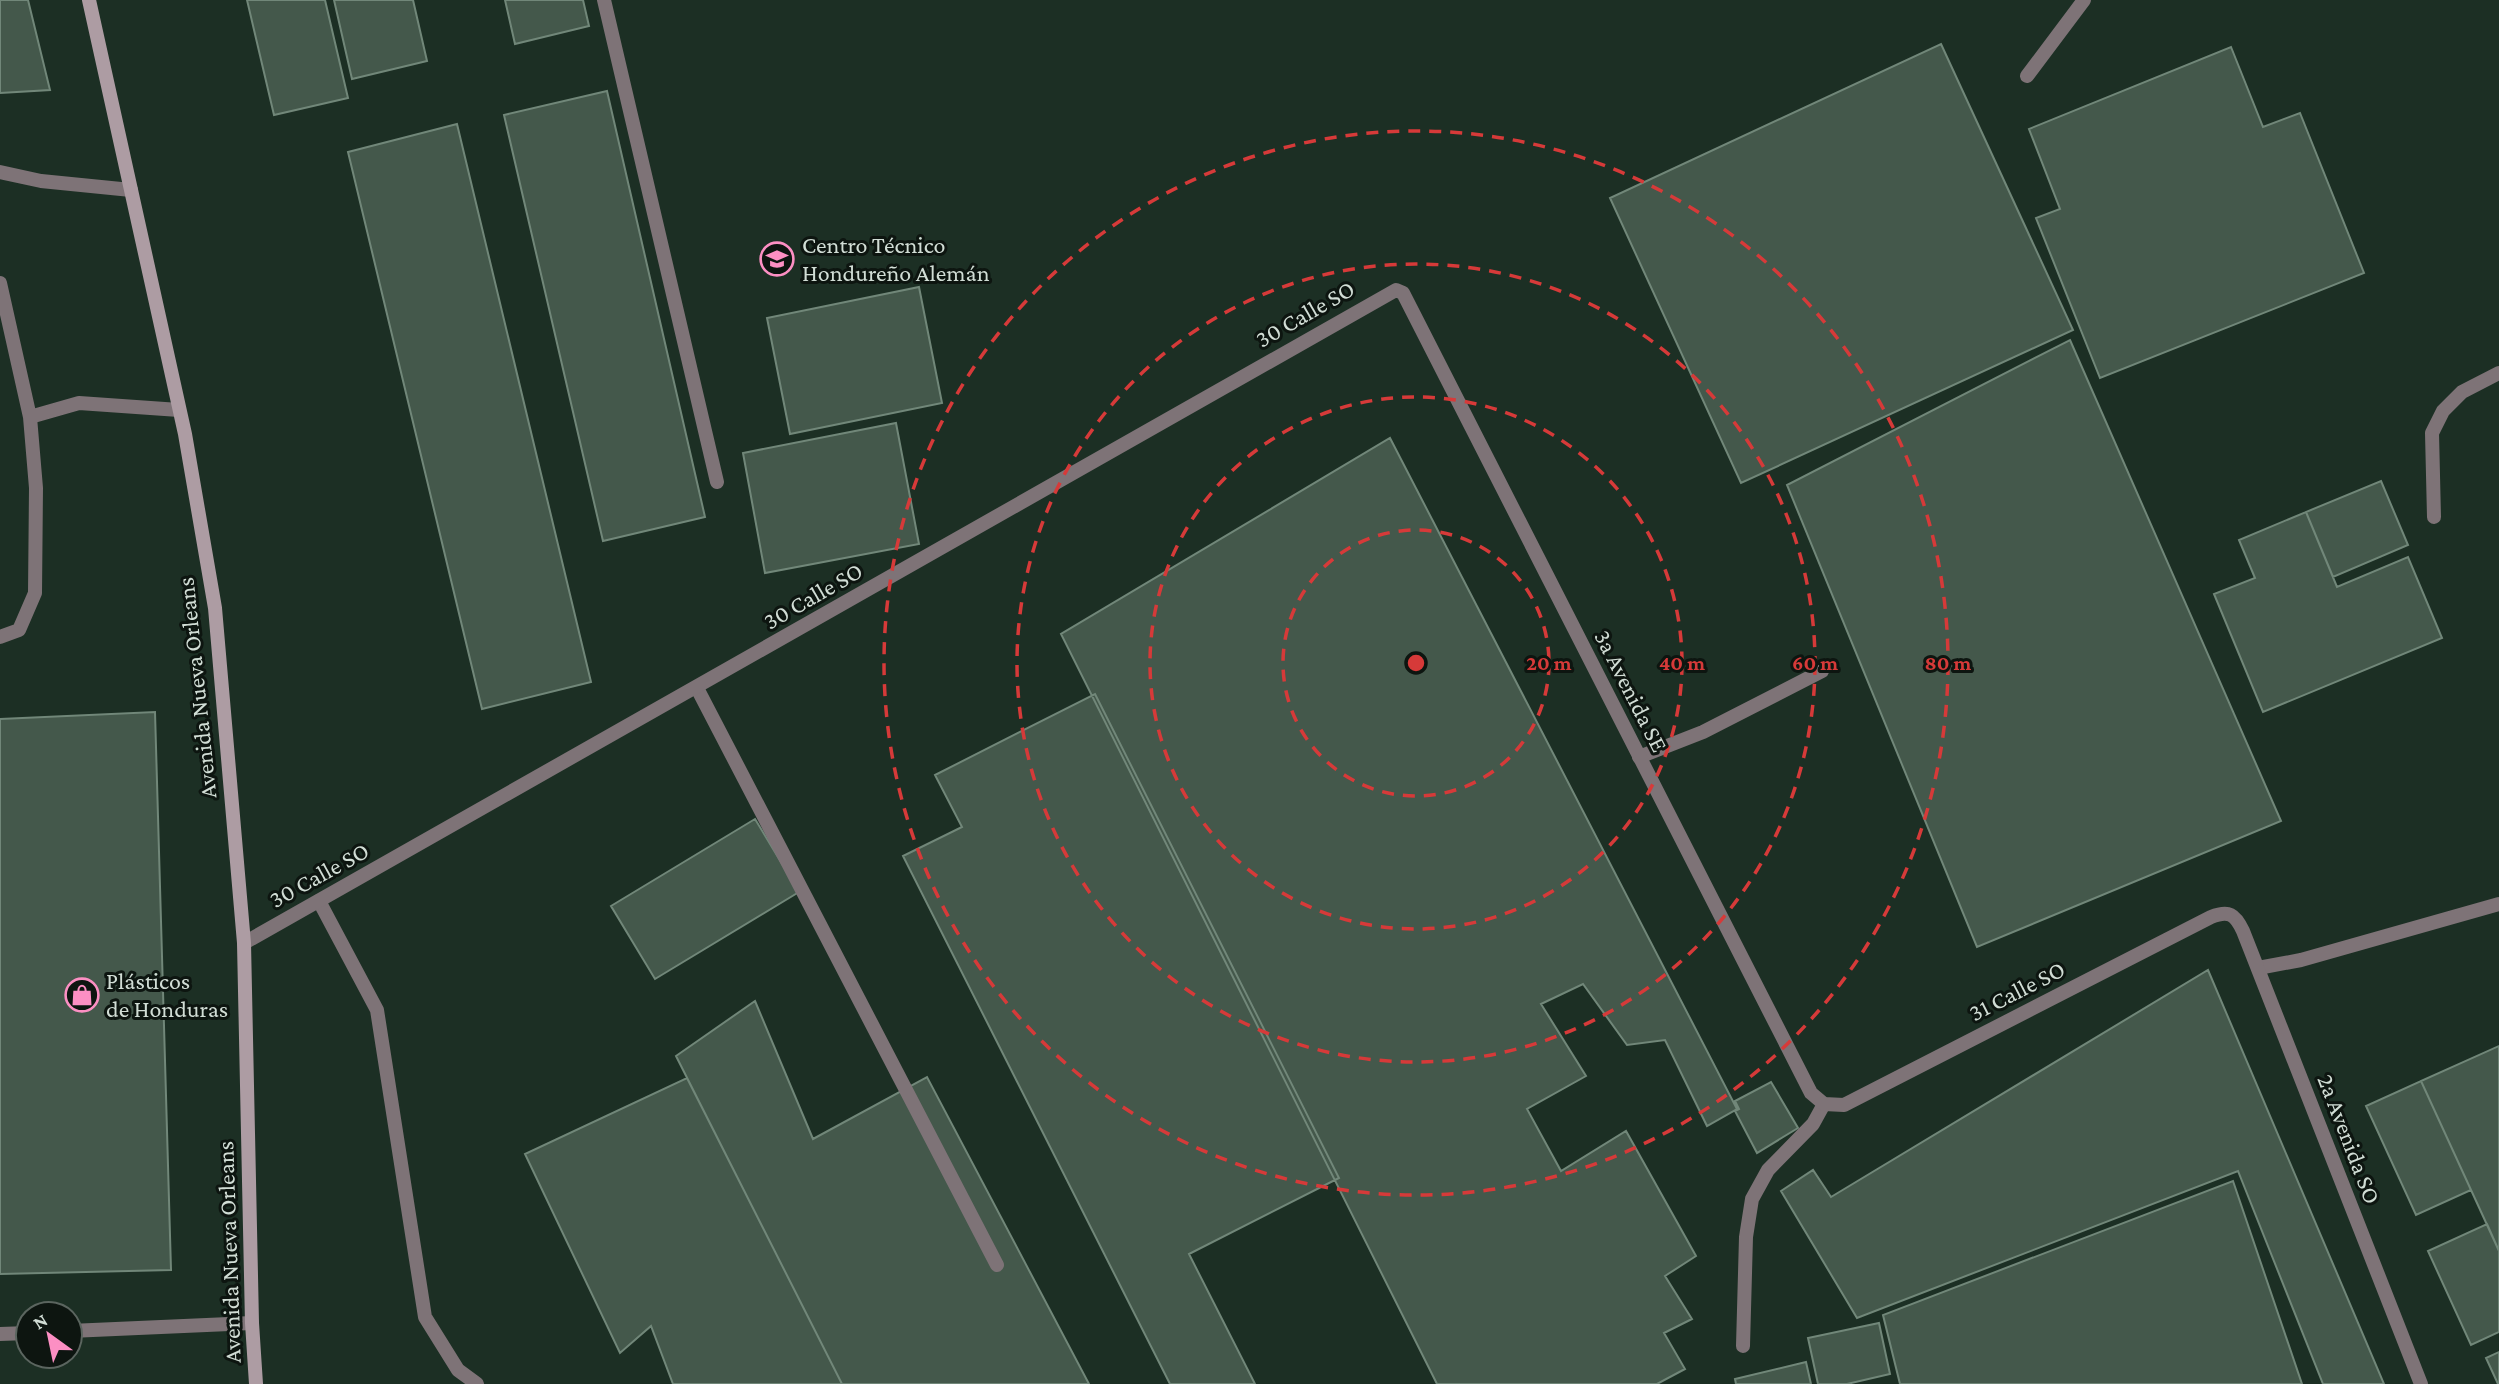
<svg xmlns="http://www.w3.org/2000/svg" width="2499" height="1384" font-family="'Crimson Pro',serif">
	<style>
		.building { fill: #44584b; stroke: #718779; stroke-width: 2 }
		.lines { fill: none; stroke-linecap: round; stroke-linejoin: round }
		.lane { stroke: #7e7377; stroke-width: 14 }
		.street { stroke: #7e7377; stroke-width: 14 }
		.secondary { stroke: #ad9ca3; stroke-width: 14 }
		.ring { fill: none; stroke: #d63a39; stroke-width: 3.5; stroke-dasharray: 12 9 }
		.labels { text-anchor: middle; stroke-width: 6; stroke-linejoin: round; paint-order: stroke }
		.poi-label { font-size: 24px; fill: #d1ddd5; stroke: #0d1510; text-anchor: start }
		.street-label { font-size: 24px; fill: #d1ddd5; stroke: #0d1510 }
		.centre { fill: #d63a39; stroke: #0d1510; stroke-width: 3.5 }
		.ring-label { font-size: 21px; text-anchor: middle; font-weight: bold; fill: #d63a39; stroke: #0d1510; stroke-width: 6; stroke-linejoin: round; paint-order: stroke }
	</style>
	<rect width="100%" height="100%" fill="#1c2f24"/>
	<path class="building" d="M 0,0 L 28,0 L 50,90 L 0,93 Z
		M 247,0 L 325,0 L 348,98 L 274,115 Z
		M 334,0 L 413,0 L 427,61 L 352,79 Z
		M 505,0 L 583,0 L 589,26 L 515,44 Z
		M 1941,44 L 2073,330 L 1741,483 L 1610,198 Z
		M 2231,47 L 2263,127 L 2300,113 L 2364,273 L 2100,378 L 2036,218 L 2060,209 L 2029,129 Z
		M 607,91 L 705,517 L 603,541 L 504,115 Z
		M 457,124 L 591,682 L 482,709 L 348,152 Z
		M 919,287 L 942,403 L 790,434 L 767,318 Z
		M 2070,340 L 2281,821 L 1977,947 L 1787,485 Z
		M 896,423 L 919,544 L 765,573 L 743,453 Z
		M 1390,438 L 1737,1109 L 1707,1126 L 1665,1040 L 1627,1045 L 1583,984 L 1541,1004 L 1586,1076 L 1527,1109 L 1561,1171 L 1626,1131 L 1696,1256 L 1665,1276 L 1692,1319 L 1664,1333 L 1685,1369 L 1657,1384 L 1437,1384 L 1061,634 Z
		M 2381,481 L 2408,545 L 2333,577 L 2306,512 Z
		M 2306,512 L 2337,587 L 2408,557 L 2442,638 L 2263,712 L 2214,594 L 2255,578 L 2239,540 Z
		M 1095,694 L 1339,1178 L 1189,1254 L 1255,1384 L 1170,1384 L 903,856 L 962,827 L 935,775 Z
		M 155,712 L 171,1270 L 0,1274 L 0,719 Z
		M 755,819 L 799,892 L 655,979 L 611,906 Z
		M 2208,970 L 2384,1384 L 2323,1384 L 2238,1171 L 1857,1318 L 1781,1191 L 1813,1170 L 1831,1197 Z
		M 755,1001 L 813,1139 L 927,1077 L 1089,1384 L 842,1384 L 676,1056 Z
		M 2499,1046 L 2499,1251 L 2421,1081 Z
		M 687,1078 L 842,1384 L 673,1384 L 651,1326 L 620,1353 L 525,1154 Z
		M 2421,1081 L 2471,1190 L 2416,1215 L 2366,1106 Z
		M 1771,1082 L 1798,1128 L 1757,1153 L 1735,1111 L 1739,1109 L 1735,1101 Z
		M 2233,1181 L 2302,1384 L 1900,1384 L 1883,1315 Z
		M 2487,1224 L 2499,1251 L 2499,1332 L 2471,1345 L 2428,1251 Z
		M 1879,1323 L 1890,1374 L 1847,1384 L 1818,1384 L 1808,1338 Z
		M 2499,1352 L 2499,1384 L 2498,1384 L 2486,1358 Z
		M 1806,1362 L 1811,1384 L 1736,1384 L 1735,1379 Z"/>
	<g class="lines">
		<path class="lane" d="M 604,0 L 717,482
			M 2027,76 L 2084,0
			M 0,172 L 41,181 L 131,190
			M 0,283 L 30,417
			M 2434,517 L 2432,433 L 2443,411 L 2462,392 L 2499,373
			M 0,637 L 19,630 L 35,593 L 36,488 L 30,417 L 79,403 L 179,410
			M 697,688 L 997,1265
			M 1639,757 L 1703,732 L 1822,671
			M 319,901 L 377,1010 L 425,1317 L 458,1370 L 477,1384
			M 2258,968 L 2301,960 L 2499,904
			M 1743,1346 L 1746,1237 L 1752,1199 L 1768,1170 L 1813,1124 L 1824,1104"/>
		<path class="street" d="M 244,943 L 1396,290 L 1403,293 L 1811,1093 L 1824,1104 L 1844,1105 L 2211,917 C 2229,910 2235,914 2243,931 L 2421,1384
			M 70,1331 L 252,1323
			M 0,1334 L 28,1333"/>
		<path class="secondary" d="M 89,0 L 185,434 L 215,608 L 244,943 L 252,1323 L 256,1384"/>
	</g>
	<g class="ring">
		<circle cx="1416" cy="663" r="133"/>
		<circle cx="1416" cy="663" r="266"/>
		<circle cx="1416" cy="663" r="399"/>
		<circle cx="1416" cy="663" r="532"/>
	</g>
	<defs>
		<symbol id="school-ring" viewBox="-11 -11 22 22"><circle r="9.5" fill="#0d1510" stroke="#fc8fc3" stroke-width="1.5"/><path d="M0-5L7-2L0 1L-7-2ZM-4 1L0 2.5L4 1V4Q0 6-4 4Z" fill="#fc8fc3"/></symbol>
		<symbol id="shop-ring" viewBox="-11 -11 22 22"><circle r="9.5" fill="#0d1510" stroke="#fc8fc3" stroke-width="1.5"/><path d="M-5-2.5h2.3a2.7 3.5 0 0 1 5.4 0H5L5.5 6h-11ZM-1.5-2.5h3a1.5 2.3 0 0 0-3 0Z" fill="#fc8fc3"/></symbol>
	</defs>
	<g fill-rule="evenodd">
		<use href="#school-ring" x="758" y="240" width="38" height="38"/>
		<use href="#shop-ring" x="63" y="976" width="38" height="38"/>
	</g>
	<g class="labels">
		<g class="poi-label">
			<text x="802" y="253">Centro Técnico<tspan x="802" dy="28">Hondureño Alemán</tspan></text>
			<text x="106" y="989">Plásticos<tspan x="106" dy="28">de Honduras</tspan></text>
		</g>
		<g class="street-label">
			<text transform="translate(1305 314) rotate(-30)" y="8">30 Calle SO</text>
			<text transform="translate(813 596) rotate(-30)" y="8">30 Calle SO</text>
			<text transform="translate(197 688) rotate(-96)" y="8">Avenida Nueva Orleans</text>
			<text transform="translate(1631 691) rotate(63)" y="8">3a Avenida SE</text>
			<text transform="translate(319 875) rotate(-29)" y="8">30 Calle SO</text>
			<text transform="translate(2017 991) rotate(-27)" y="8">31 Calle SO</text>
			<text transform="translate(2349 1139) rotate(69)" y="8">2a Avenida SO</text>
			<text transform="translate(229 1252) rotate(-92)" y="8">Avenida Nueva Orleans</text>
		</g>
	</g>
	<circle cx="1416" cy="663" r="10" class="centre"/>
	<g class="ring-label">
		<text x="1549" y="670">20 m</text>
		<text x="1682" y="670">40 m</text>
		<text x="1815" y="670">60 m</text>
		<text x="1948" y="670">80 m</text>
	</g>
	<g transform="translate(49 1335) rotate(327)"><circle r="33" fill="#0d1510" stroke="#5b655f" stroke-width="2"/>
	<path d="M0-5L12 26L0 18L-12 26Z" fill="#fc8fc3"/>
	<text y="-10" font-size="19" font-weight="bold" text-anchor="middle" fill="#d1ddd5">N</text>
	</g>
</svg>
